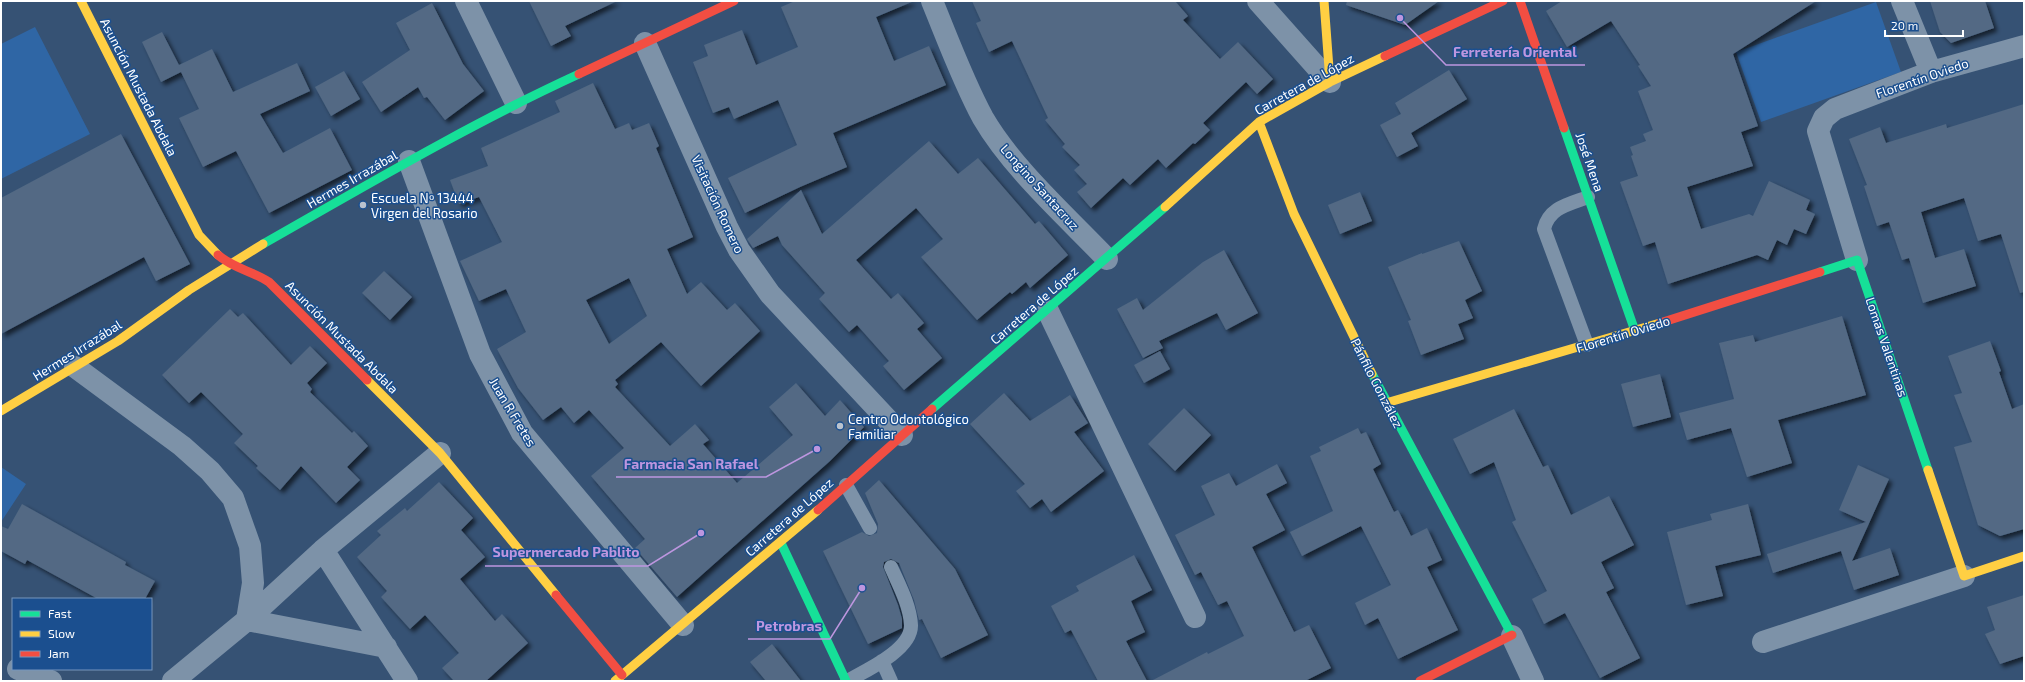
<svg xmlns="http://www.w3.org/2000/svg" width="2025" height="682" font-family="'Exo 2',sans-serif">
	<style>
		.green { fill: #2f66a5 }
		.building { fill: #526984; fill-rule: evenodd; filter: url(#shadow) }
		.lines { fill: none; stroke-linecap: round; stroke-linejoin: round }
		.lane { stroke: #7d92a8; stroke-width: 14 }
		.street { stroke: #7d92a8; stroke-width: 22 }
		.fast { stroke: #16e098; stroke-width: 9 }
		.slow { stroke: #ffcf43; stroke-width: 9 }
		.jam { stroke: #f24e42; stroke-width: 9 }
		.poi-dot { fill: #b9c2ce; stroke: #1b4f8f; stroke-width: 1.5 }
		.labels { text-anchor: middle; stroke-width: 3; stroke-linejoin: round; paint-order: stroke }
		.street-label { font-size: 13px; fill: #fff; stroke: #1b4f8f }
		.poi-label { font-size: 13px; fill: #fff; stroke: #1b4f8f; text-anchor: start }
		.leader { fill: none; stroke: #bd96df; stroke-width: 1.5 }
		.callout-dot { fill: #bd96df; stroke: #1b4f8f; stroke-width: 1.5 }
		.callout-label { font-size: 14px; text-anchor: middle; font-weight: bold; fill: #bd96df; stroke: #1b4f8f; stroke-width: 3; stroke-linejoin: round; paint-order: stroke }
	</style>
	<defs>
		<filter id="shadow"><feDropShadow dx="3.5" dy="3.5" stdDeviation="2" flood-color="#0009"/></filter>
	</defs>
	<rect width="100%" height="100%" fill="#365274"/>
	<path class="green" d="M 1876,2 L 1901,72 L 1761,122 L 1736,52 Z
		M 35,27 L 90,134 L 1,179 L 1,44 Z
		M 1,467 L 26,484 L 1,522 Z"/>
	<path class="building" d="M 529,1 L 617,1 L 565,26 L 571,36 L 551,46 Z
		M 795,1 L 914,1 L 876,17 L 894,61 L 929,46 L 946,85 L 833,133 L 847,167 L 800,187 L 745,213 L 728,178 L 797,145 L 778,100 L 734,119 L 729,107 L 713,113 L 693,62 L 708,56 L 704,45 L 742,30 L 756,65 L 798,47 L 781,7 Z
		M 972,1 L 1175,1 L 1188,16 L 1183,20 L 1220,59 L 1238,42 L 1273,79 L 1257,94 L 1246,82 L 1203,123 L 1210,130 L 1195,144 L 1193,143 L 1166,168 L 1158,159 L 1130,185 L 1123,178 L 1091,208 L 1077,192 L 1087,184 L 1074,170 L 1080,165 L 1062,147 L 1065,144 L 1045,120 L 1048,118 L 1012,41 L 989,52 L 976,23 L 981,21 Z
		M 1347,1 L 1439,1 L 1405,25 L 1346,5 Z
		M 1562,1 L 1816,1 L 1733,54 L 1758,126 L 1741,132 L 1753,166 L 1687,187 L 1701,229 L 1749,214 L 1753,216 L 1769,181 L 1810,200 L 1806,210 L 1815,214 L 1806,234 L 1794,229 L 1787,245 L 1777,240 L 1768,260 L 1757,255 L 1668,284 L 1655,242 L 1643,246 L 1620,182 L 1638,176 L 1631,156 L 1633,155 L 1630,147 L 1646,141 L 1643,134 L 1653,130 L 1638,91 L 1651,86 L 1638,66 L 1640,65 L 1611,21 L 1567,47 L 1546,11 Z
		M 1930,1 L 1985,1 L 1994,28 L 1951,43 L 1940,32 Z
		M 432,3 L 463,64 L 484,91 L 445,120 L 427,97 L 424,98 L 418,87 L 381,112 L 362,82 L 410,50 L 396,23 Z
		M 162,32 L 179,65 L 212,49 L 233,92 L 297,63 L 310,91 L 260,114 L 283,153 L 330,128 L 352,170 L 269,213 L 236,151 L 203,167 L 179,118 L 199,109 L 181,72 L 161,82 L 142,42 Z
		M 1449,70 L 1467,99 L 1411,133 L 1418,146 L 1397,157 L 1380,125 L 1401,114 L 1395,103 Z
		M 344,71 L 360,99 L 331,116 L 315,87 Z
		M 593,83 L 615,129 L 629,123 L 632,130 L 649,123 L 659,146 L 656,148 L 693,237 L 667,249 L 687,294 L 701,282 L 727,310 L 735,303 L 760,331 L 701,386 L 661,342 L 615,380 L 618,384 L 615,387 L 670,446 L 695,424 L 709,440 L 703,444 L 737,483 L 793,435 L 769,407 L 796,383 L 825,416 L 840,400 L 864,427 L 830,461 L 677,597 L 635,548 L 645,539 L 591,476 L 624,448 L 589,410 L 574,423 L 561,407 L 543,420 L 518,388 L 497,349 L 526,332 L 506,289 L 479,301 L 460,261 L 502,242 L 479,197 L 459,204 L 450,180 L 488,166 L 481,148 L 560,112 L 555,101 ZM 629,278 L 647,316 L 609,344 L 586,300 Z
		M 2024,104 L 2024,292 L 2020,293 L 2001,234 L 1978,241 L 1964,198 L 1921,212 L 1935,258 L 1964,249 L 1976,286 L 1923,303 L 1909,258 L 1902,260 L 1889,222 L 1877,226 L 1864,186 L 1867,185 L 1849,139 L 1880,127 L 1886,143 L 1946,124 L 1947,128 Z
		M 121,134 L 190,264 L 156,281 L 144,257 L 1,334 L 1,198 Z
		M 929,141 L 958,174 L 978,158 L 1035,224 L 1039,221 L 1068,255 L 1030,288 L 1026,282 L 1012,294 L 1010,292 L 977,320 L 921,257 L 943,239 L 916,208 L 856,260 L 891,299 L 898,293 L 924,323 L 917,329 L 942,358 L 904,390 L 883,366 L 889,361 L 857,325 L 849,332 L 819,299 L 825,293 L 782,245 L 778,236 L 753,248 L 747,239 L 801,190 L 822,234 Z
		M 1360,192 L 1372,221 L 1340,234 L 1328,205 Z
		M 1459,241 L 1482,291 L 1465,300 L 1473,318 L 1458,324 L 1464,339 L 1421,355 L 1408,321 L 1411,320 L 1388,267 L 1422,253 L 1422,254 Z
		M 1224,250 L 1258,313 L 1226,330 L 1217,313 L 1159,341 L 1163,348 L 1143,358 L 1117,309 L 1137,298 L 1143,310 L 1203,262 Z
		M 384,271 L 412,297 L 390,320 L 362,293 Z
		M 230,309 L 238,317 L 243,313 L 291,365 L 310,346 L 327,363 L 307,383 L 312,389 L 310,392 L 352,433 L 354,431 L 368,446 L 347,467 L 360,480 L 336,503 L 301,466 L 280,490 L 256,468 L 258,466 L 234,443 L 243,434 L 201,392 L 189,403 L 162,375 Z
		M 1842,316 L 1866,395 L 1778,420 L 1792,463 L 1747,477 L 1731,428 L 1687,440 L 1679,413 L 1734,399 L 1719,343 L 1753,335 L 1755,342 Z
		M 1990,341 L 2001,371 L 1999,372 L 2012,409 L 2024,404 L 2024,529 L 2000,536 L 1978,525 L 1954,447 L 1972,442 L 1954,395 L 1962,393 L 1948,356 Z
		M 1160,351 L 1170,369 L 1144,383 L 1134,365 Z
		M 1660,374 L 1671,417 L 1633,427 L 1621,384 Z
		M 1004,393 L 1030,421 L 1070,395 L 1088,423 L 1074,432 L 1104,471 L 1051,512 L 1042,499 L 1030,508 L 1016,491 L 1025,484 L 970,424 Z
		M 1184,408 L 1211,435 L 1175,471 L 1148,444 Z
		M 1514,409 L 1543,467 L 1548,465 L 1571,515 L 1609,496 L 1634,545 L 1601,562 L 1614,588 L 1606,592 L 1640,658 L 1600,678 L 1565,613 L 1544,624 L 1532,599 L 1547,591 L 1512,522 L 1516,520 L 1494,462 L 1470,474 L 1453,439 Z
		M 1358,428 L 1361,434 L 1366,432 L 1381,464 L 1373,469 L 1394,512 L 1398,510 L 1411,536 L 1427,528 L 1442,560 L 1427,567 L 1458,630 L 1398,659 L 1378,618 L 1365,625 L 1355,603 L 1391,585 L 1361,526 L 1302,556 L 1290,532 L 1333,511 L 1310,456 L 1321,451 L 1319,447 Z
		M 1277,464 L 1287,483 L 1266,494 L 1285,530 L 1252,547 L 1294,632 L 1309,625 L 1331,668 L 1305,681 L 1151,681 L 1207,652 L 1208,654 L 1244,636 L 1227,601 L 1218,605 L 1201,572 L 1195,575 L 1175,535 L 1215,515 L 1201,486 L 1229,473 L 1236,486 Z
		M 1858,465 L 1889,479 L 1852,561 L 1890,548 L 1899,575 L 1854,590 L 1841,551 L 1773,573 L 1767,554 L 1866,522 L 1839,510 Z
		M 879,480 L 955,569 L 988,635 L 941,658 L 922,619 L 919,620 L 914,600 L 899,563 L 891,559 L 884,562 L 883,567 L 898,605 L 902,619 L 902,628 L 868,644 L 823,551 L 862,532 L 869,536 L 877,533 L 878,524 L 865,493 Z
		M 439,482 L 473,518 L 461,530 L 485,557 L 460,579 L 495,621 L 502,614 L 528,643 L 486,681 L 454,681 L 442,668 L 459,653 L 425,615 L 410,629 L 381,597 L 387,591 L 357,557 L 381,535 L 377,531 L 405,508 L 407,511 Z
		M 22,504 L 126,562 L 125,565 L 155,581 L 145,599 L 98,599 L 27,560 L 25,564 L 1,551 L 1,526 L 8,529 Z
		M 1748,504 L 1761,555 L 1715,566 L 1723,596 L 1686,605 L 1667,532 L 1712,520 L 1710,514 Z
		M 1134,555 L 1152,590 L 1131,601 L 1145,632 L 1126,641 L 1147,681 L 1098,681 L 1071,630 L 1065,633 L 1051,606 L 1079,591 L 1076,586 Z
		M 2024,595 L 2024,656 L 2000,664 L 1985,634 L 1995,630 L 1987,607 Z
		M 772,644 L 801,681 L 766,681 L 750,662 Z"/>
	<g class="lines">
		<path class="lane" d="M 1587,345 L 1544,229 C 1549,207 1570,204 1588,197
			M 846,485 L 870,528
			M 882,661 L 891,681
			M 847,681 C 865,671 912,650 911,625 C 910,605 899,585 891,567"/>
		<path class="street" d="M 466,1 L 516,103
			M 932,1 C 948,40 963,81 983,118 C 1012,168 1066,216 1107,259
			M 1258,1 L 1330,82
			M 1902,1 L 1931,72
			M 645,43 L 727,227 L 739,250 L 770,294 L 902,435
			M 409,161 L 480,354 L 522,433 L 683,625
			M 1857,260 L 1818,131 L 1824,118 L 1835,109 L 1931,72 L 2024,46
			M 1048,311 L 1195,617
			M 75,367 L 182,446 L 210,471 L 233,498 L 250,546 L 253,583 L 247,620 L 386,647
			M 323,550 L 407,681
			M 1512,636 L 1533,681
			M 1763,642 L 1964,576
			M 18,669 L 51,681
			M 173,681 L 247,620 L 323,550 L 440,453"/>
		<path class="fast" d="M 1564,128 L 1635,331
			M 263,244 C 367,185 470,124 579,74
			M 1820,272 L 1857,260 L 1928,470
			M 1372,374 L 1512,635
			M 932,409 L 1165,207
			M 781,543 L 846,681"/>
		<path class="slow" d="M 81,1 L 199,235 L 218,255
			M 1324,1 L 1330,82
			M 1259,122 L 1294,214 L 1372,374
			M 1165,207 L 1259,122 L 1330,82 L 1385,56
			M 367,380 L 440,453 L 556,595
			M 1386,403 L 1660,323
			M 1,411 L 118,341 L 189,290 L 263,244
			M 1928,470 L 1964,576 L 2024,556
			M 615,681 L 818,510"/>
		<path class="jam" d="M 1520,1 L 1564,128
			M 1385,56 L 1503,1
			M 579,74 L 734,1
			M 218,255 C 233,268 252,271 269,282 L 367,380
			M 1660,323 L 1820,272
			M 818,510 L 932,409
			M 556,595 L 622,675
			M 1420,681 L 1512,635"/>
	</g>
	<g class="poi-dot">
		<circle cx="363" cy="205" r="4"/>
		<circle cx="840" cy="426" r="4"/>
	</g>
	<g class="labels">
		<g class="street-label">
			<text transform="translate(1922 78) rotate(-19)" y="5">Florentín Oviedo</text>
			<text transform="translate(1304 84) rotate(-29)" y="5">Carretera de López</text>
			<text transform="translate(139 87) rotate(63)" y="5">Asunción Mustada Abdala</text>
			<text transform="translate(1590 162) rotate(71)" y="5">José Mena</text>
			<text transform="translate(352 179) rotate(-30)" y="5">Hermes Irrazábal</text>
			<text transform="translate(1040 187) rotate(48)" y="5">Longino Santacruz</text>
			<text transform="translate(718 204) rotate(65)" y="5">Visitación Romero</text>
			<text transform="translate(1034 305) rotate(-41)" y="5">Carretera de López</text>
			<text transform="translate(1623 334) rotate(-17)" y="5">Florentín Oviedo</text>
			<text transform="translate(342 337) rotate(45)" y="5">Asunción Mustada Abdala</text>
			<text transform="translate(1887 347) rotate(71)" y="5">Lomas Valentinas</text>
			<text transform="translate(77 350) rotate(-32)" y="5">Hermes Irrazábal</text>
			<text transform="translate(1377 383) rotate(63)" y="5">Pánfilo González</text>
			<text transform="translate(513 412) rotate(59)" y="5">Juan R Fretes</text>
			<text transform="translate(789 517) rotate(-41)" y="5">Carretera de López</text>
		</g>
		<g class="poi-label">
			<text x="371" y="203">Escuela Nº 13444<tspan x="371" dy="15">Virgen del Rosario</tspan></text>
			<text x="848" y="424">Centro Odontológico<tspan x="848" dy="15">Familiar</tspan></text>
		</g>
	</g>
	<path class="leader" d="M1400 18L1446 65H1585M817 449L766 477H616M701 533L648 566H485M862 588L830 639H748"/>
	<g class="callout-dot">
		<circle cx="1400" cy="18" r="4"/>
		<circle cx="817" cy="449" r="4"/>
		<circle cx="701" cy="533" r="4"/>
		<circle cx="862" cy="588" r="4"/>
	</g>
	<g class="callout-label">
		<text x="1515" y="57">Ferretería Oriental</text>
		<text x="691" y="469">Farmacia San Rafael</text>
		<text x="566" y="557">Supermercado Pablito</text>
		<text x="789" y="631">Petrobras</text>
	</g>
	<rect width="2025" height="682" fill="none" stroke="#ffffff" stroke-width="4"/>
	<rect x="12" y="598" width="140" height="72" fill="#1b4f8f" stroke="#7695bc"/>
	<rect x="20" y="611" width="20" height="6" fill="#16e098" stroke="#7695bc"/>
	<text x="48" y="618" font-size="12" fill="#ffffff">Fast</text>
	<rect x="20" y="631" width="20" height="6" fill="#ffcf43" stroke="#7695bc"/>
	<text x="48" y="638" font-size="12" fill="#ffffff">Slow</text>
	<rect x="20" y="651" width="20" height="6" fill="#f24e42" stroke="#7695bc"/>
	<text x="48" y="658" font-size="12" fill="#ffffff">Jam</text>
	<path d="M1885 30v6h78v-6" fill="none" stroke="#ffffff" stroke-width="2"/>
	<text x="1891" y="30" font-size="12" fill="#ffffff" stroke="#1b4f8f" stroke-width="3" paint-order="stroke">20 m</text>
</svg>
